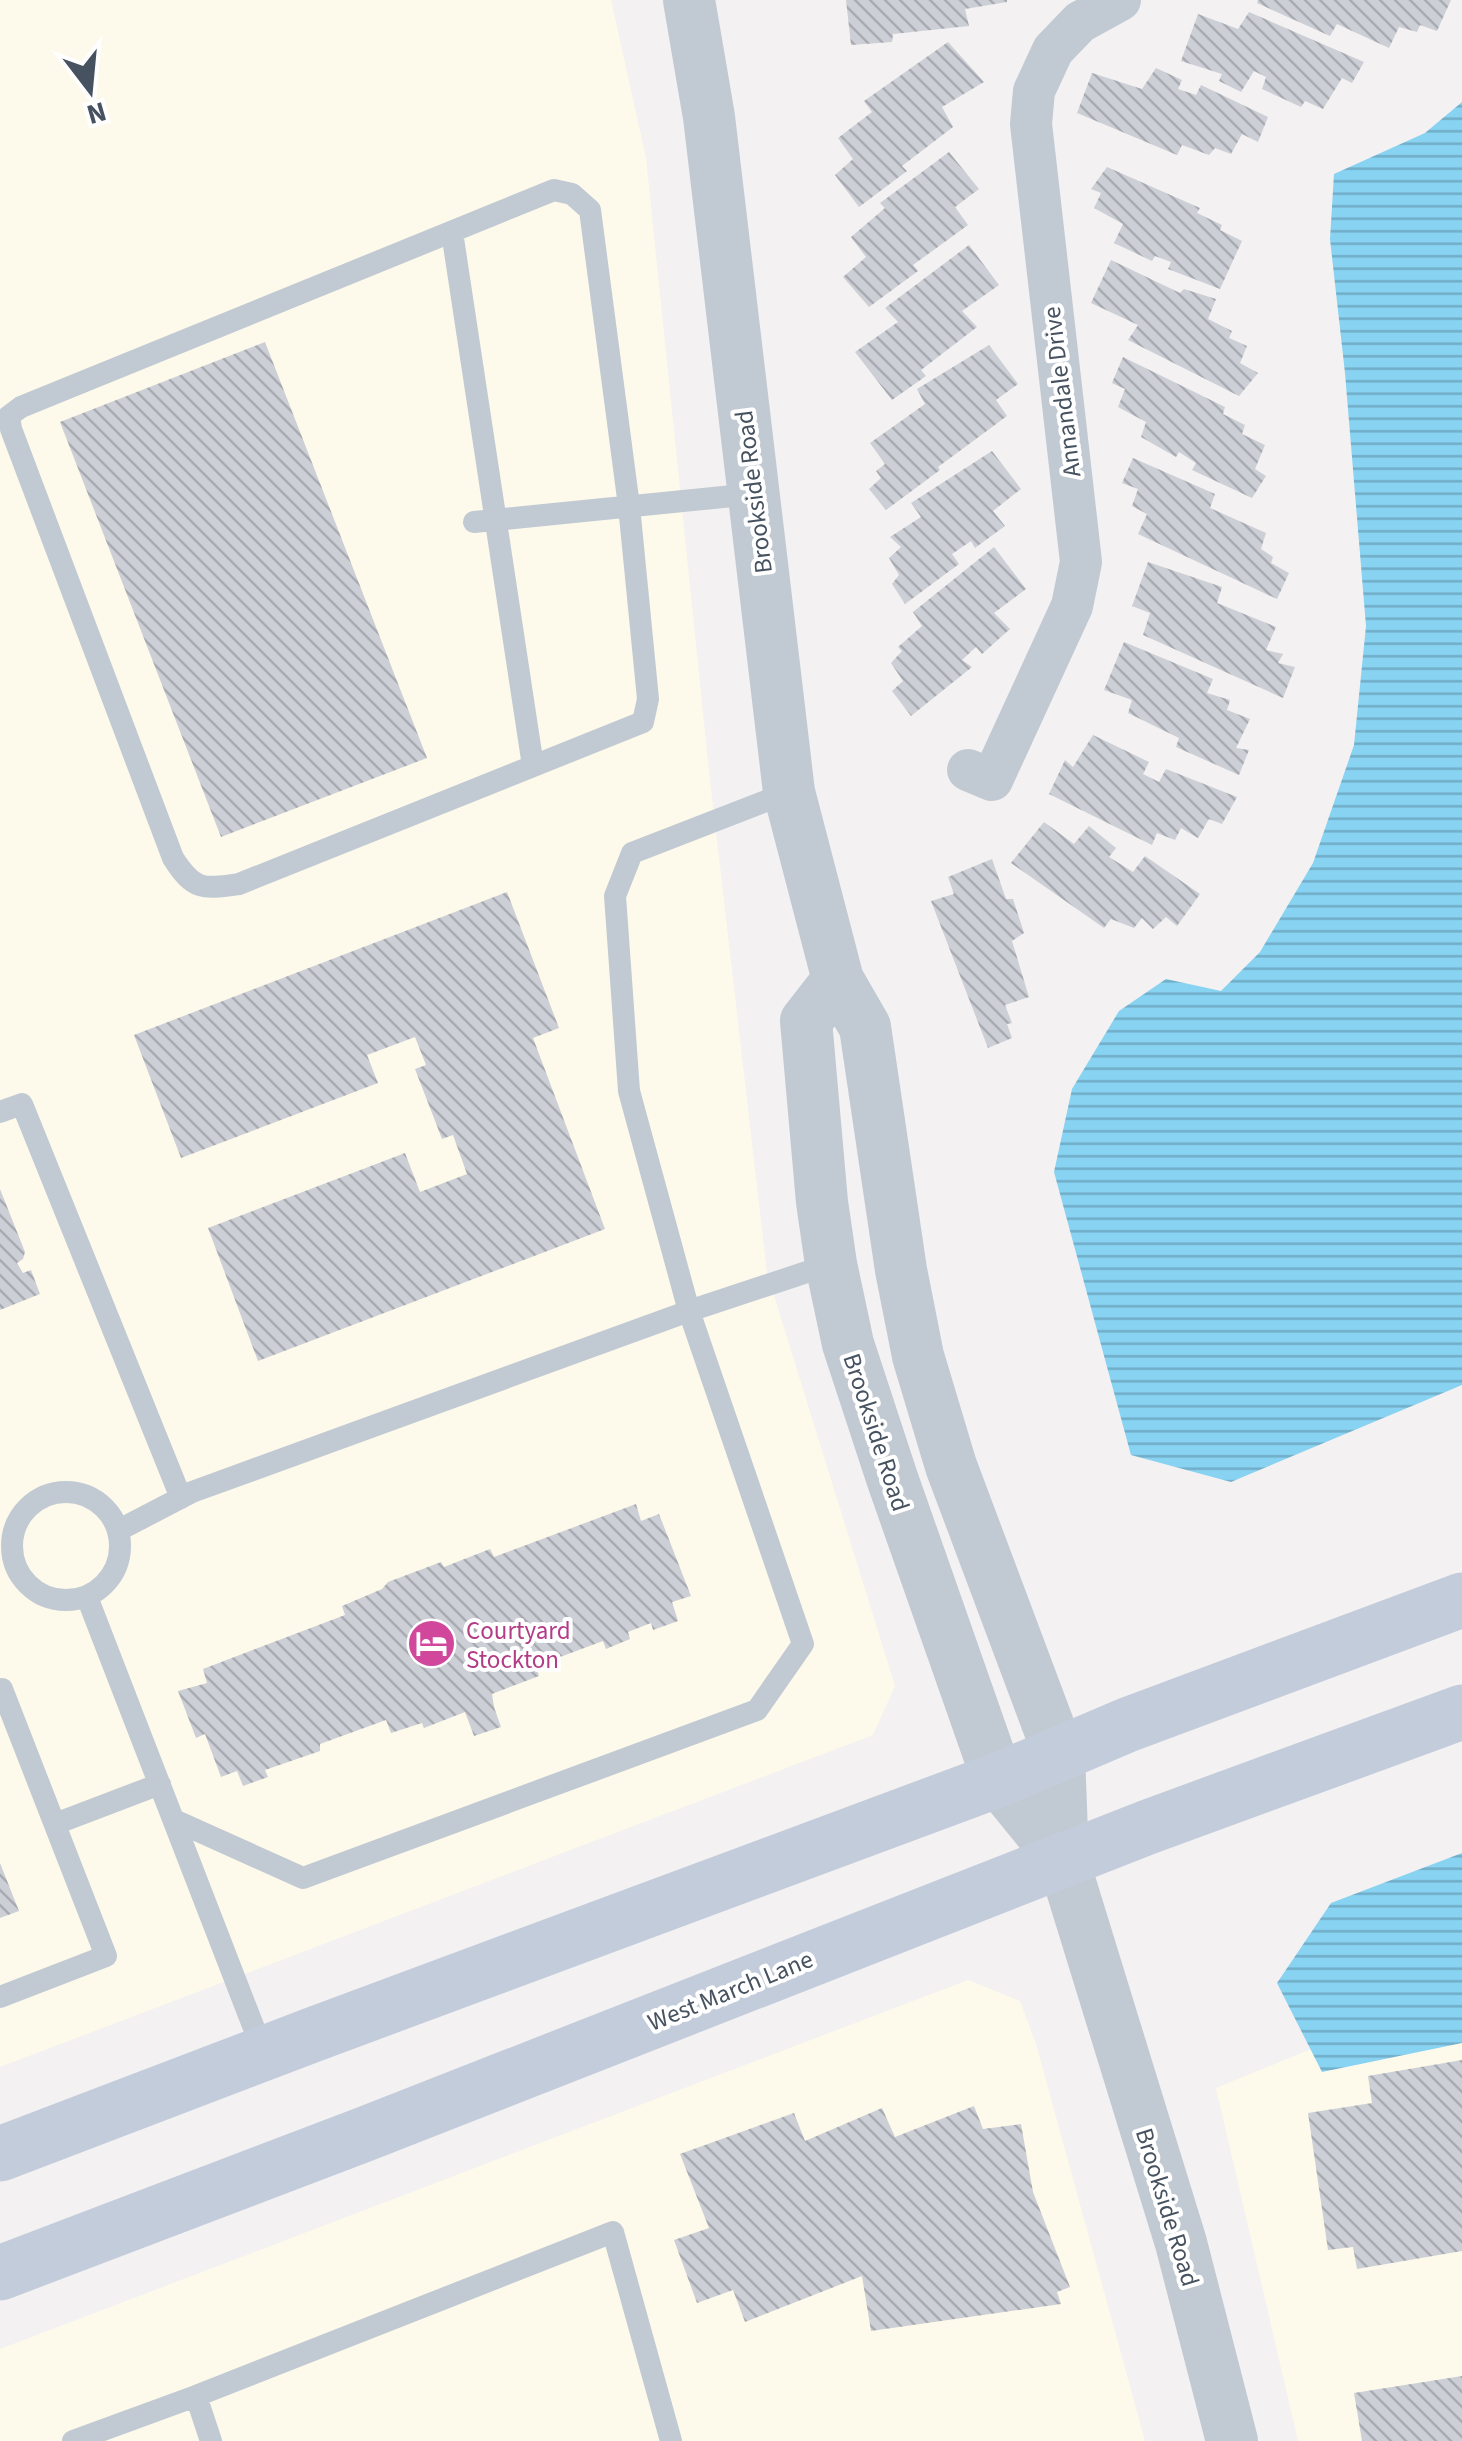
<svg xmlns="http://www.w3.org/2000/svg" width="1462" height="2441" font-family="'Source Sans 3',sans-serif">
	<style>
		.commercial { fill: #fdfaeb }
		.water { fill: url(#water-rules) }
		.building { fill: url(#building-back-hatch) }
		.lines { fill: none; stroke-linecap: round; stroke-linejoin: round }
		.service { stroke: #c1cad3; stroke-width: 22 }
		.minor { stroke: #c1cad3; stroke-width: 42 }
		.tertiary { stroke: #c1cad3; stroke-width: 52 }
		.secondary { stroke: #c3ccdb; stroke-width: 55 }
		.labels { text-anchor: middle; stroke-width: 8; stroke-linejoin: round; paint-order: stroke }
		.street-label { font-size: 25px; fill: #475260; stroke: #fff }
		.hotel-label { font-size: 25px; fill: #b23c85; stroke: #fff; text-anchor: start }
	</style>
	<defs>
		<pattern id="water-rules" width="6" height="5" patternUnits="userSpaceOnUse" patternTransform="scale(2.5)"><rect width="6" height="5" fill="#88d2f2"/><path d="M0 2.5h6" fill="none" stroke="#71adc7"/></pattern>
		<pattern id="building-back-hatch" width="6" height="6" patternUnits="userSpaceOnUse" patternTransform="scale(2.5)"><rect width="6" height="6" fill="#cdcfd6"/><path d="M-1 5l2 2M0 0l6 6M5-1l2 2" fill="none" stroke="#a8abb1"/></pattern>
	</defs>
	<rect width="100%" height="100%" fill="#f3f1f1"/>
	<path class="commercial" d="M 0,0 L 611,0 L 646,158 L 709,771 L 767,1273 L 895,1686 L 873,1735 L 0,2067 Z
		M 968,1980 L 1020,2001 L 1036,2044 L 1145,2441 L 0,2441 L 0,2349 Z
		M 1446,1994 L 1462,1996 L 1462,2441 L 1298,2441 L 1216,2088 Z"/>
	<path class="water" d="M 1462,102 L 1462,1385 L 1231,1482 L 1131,1455 L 1054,1172 L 1072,1089 L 1119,1011 L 1166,979 L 1221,991 L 1260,952 L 1313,863 L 1354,745 L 1366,626 L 1345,373 L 1330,239 L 1334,174 L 1425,133 Z
		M 1462,1853 L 1462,2043 L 1322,2072 L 1277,1983 L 1331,1903 Z"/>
	<path class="building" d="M 846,0 L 1007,0 L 1007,2 L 965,9 L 969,26 L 893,34 L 892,42 L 851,45 Z
		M 1258,0 L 1451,0 L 1437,31 L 1420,25 L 1417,32 L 1399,27 L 1389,48 L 1337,24 L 1330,36 L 1257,3 Z
		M 1249,12 L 1364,62 L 1352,83 L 1342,78 L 1323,109 L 1305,101 L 1301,107 L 1262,89 L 1266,77 L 1254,71 L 1241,92 L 1219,81 L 1222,74 L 1181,61 L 1198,14 L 1238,29 Z
		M 948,42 L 984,82 L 942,107 L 953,127 L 902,166 L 907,171 L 859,207 L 835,175 L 853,159 L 838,138 L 872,112 L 864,101 Z
		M 1156,68 L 1182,80 L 1178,89 L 1196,95 L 1201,85 L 1268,117 L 1258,142 L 1242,134 L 1231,154 L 1215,148 L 1209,155 L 1182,145 L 1177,155 L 1077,113 L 1092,73 L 1142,89 Z
		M 949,152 L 979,189 L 955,207 L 968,225 L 913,265 L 918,271 L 869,307 L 843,277 L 866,257 L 851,237 L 885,208 L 880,203 Z
		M 1107,167 L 1200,208 L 1197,213 L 1222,225 L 1220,230 L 1242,241 L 1220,289 L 1168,269 L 1171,262 L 1155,256 L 1152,261 L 1114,243 L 1123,224 L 1094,208 L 1101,193 L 1091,189 Z
		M 969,245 L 999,285 L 962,311 L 977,327 L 921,370 L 926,376 L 892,400 L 855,352 L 898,322 L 885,308 Z
		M 1111,260 L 1180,293 L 1184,289 L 1216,299 L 1208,319 L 1232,331 L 1229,338 L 1247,346 L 1240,363 L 1258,373 L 1239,396 L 1128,340 L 1138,325 L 1091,303 Z
		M 265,342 L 427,758 L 221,837 L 60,422 Z
		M 989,345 L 1018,384 L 996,400 L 1007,416 L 938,467 L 940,470 L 886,510 L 869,489 L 881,478 L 876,471 L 885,464 L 870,443 L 925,404 L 917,389 Z
		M 1123,357 L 1225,407 L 1223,414 L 1245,425 L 1242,434 L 1265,445 L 1255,469 L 1266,476 L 1252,498 L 1192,470 L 1196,463 L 1179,452 L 1176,457 L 1141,437 L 1146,422 L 1118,407 L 1125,389 L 1112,383 Z
		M 992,451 L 1021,489 L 993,511 L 1005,526 L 975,548 L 971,541 L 952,554 L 959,564 L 905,604 L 892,584 L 899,575 L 889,558 L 901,547 L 890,537 L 921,517 L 911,503 Z
		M 1133,458 L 1215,494 L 1210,508 L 1266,533 L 1261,549 L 1273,557 L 1271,563 L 1289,573 L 1277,599 L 1138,534 L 1147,514 L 1132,506 L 1138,489 L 1122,483 Z
		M 994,547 L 1026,589 L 994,613 L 1010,629 L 982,654 L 976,647 L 962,660 L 972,667 L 911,716 L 892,691 L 903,681 L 891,663 L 902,651 L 898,647 L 922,626 L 913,612 Z
		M 1148,562 L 1222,587 L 1217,603 L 1276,627 L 1266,650 L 1283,654 L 1278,663 L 1295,667 L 1283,698 L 1143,635 L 1150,613 L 1132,606 Z
		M 1124,642 L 1213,679 L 1207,693 L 1230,700 L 1227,710 L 1250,719 L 1236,748 L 1249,750 L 1239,775 L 1176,747 L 1179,738 L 1128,713 L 1132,700 L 1104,690 Z
		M 1093,735 L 1149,762 L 1143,774 L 1159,782 L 1166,769 L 1237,797 L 1222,824 L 1209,819 L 1198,838 L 1181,828 L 1175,840 L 1157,833 L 1152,845 L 1049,794 L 1065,760 L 1073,767 Z
		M 1044,822 L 1074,844 L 1089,826 L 1116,848 L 1109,857 L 1133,872 L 1145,856 L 1200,894 L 1177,926 L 1166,917 L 1153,929 L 1142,918 L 1134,928 L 1111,919 L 1104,928 L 1011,863 Z
		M 992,859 L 1006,899 L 1013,899 L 1024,933 L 1012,941 L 1029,997 L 1005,1005 L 1012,1023 L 1007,1024 L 1012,1038 L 988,1048 L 931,901 L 954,894 L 948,877 Z
		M 507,892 L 559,1028 L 533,1038 L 605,1229 L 258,1361 L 208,1228 L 405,1153 L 420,1192 L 467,1174 L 453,1135 L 442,1139 L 415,1069 L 426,1065 L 415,1037 L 367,1055 L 378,1083 L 181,1158 L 134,1035 Z
		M 0,1189 L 25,1252 L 23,1259 L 17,1263 L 23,1273 L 31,1270 L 40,1294 L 0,1310 Z
		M 636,1504 L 641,1521 L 659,1514 L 691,1596 L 672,1602 L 678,1621 L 653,1630 L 651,1623 L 628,1632 L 630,1639 L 606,1649 L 603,1641 L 536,1666 L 539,1676 L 492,1694 L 494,1707 L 501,1727 L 474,1736 L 465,1712 L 424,1728 L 422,1723 L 391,1733 L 386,1720 L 320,1744 L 320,1751 L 265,1770 L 268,1777 L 243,1786 L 237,1771 L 221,1777 L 205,1734 L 196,1738 L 178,1691 L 207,1683 L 203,1669 L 345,1615 L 342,1606 L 382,1589 L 388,1582 L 441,1562 L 444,1567 L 490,1549 L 494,1557 Z
		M 0,1863 L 19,1911 L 0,1918 Z
		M 1462,2060 L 1462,2251 L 1357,2269 L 1353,2247 L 1328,2250 L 1308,2113 L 1372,2103 L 1368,2076 Z
		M 974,2106 L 983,2129 L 1021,2124 L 1033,2192 L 1070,2287 L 1057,2292 L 1061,2304 L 871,2331 L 862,2276 L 745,2322 L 733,2290 L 697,2303 L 674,2240 L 709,2228 L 680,2154 L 794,2113 L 805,2141 L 882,2108 L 895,2137 Z
		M 1462,2376 L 1462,2441 L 1362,2441 L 1354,2393 Z"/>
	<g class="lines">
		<path class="service" d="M 554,190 L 572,194 L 590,210 L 629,506 L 648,699 L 643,722 L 239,884 C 203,889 194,891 173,858 L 11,429 L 9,416 L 21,407 Z
			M 452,232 L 533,766
			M 474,522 L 753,494
			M 0,1112 L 22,1104 L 181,1498
			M12 1546a54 54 0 1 1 108 0a54 54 0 1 1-108 0Z
			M 119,1530 L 192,1492 L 689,1311 L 831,1264
			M 87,1597 L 264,2054
			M 0,1690 L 2,1689 L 106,1956 L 0,1997
			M 174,1820 L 303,1878 L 757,1710 L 803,1644 L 689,1311 L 629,1091 L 615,896 L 632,853 L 789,792
			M 55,1824 L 160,1784
			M 73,2441 L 196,2396
			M 211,2441 L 196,2396 L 613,2232 L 671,2441"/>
		<path class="minor" d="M 968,770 L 992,780 L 1072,606 L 1081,562 L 1031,124 L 1034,91 L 1053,50 L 1080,22 L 1120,0"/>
		<path class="tertiary" d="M 689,0 L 709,117 L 789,792 L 838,980 L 865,1027 L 901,1270 L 918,1356 L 951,1466 L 1059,1754 L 1063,1860 L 1181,2243 L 1232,2441
			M 838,980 L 806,1021 L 822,1202 L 831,1264 L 848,1344 L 892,1478 L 998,1780 L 1063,1860"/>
		<path class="secondary" d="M 0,2154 L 312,2035 L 998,1780 L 1127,1725 L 1462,1600
			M 0,2273 L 365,2134 L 1148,1827 L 1462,1712"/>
	</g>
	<defs>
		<symbol id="hotel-disc" viewBox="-11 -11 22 22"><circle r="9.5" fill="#d1479c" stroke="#fff"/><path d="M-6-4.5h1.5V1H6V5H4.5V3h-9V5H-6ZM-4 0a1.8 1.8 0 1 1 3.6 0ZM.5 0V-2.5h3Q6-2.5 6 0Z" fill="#fff"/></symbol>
	</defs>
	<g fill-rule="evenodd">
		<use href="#hotel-disc" x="404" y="1616" width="55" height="55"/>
	</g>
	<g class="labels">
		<g class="street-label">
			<text transform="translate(1061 392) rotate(-97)" y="9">Annandale Drive</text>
			<text transform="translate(753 492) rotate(-97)" y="9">Brookside Road</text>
			<text transform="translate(877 1432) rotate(72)" y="9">Brookside Road</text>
			<text transform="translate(730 1990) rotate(-22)" y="9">West March Lane</text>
			<text transform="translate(1168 2207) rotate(73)" y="9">Brookside Road</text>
		</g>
		<g class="hotel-label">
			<text x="466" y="1639">Courtyard<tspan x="466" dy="29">Stockton</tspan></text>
		</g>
	</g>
	<g transform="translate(90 90) rotate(164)" stroke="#ffffff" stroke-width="8" paint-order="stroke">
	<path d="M0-8L18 38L0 25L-18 38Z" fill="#475260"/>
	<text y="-15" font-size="28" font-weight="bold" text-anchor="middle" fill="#475260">N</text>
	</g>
</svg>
